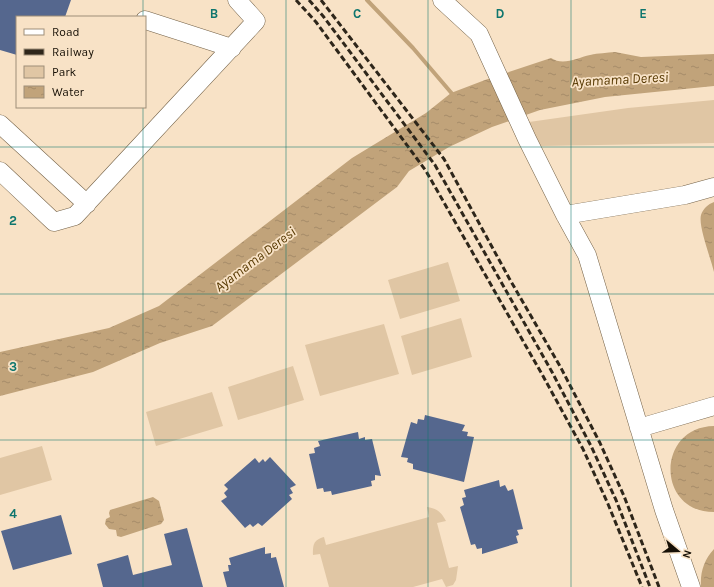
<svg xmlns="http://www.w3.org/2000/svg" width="714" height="587" font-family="Karla,sans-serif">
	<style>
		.green { fill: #e0c6a4 }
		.water { fill: url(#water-ripples) }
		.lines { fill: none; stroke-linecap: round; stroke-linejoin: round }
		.stream { stroke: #c1a37a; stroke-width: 4 }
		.building { fill: #55678e }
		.minor-casing { stroke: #746248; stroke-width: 19 }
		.minor { stroke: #fff; stroke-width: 18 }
		.rail { stroke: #2e261a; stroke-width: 3; stroke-dasharray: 6 3; stroke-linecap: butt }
		.grid { fill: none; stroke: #0f766e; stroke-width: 1; stroke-opacity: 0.55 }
		.labels { text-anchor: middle; stroke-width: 3.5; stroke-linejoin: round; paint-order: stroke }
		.water-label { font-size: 14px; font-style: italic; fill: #563801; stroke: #f8e2c6 }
		.grid-label { font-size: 13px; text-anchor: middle; font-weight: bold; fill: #0f766e; stroke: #f8e2c6; stroke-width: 3.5; stroke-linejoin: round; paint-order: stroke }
	</style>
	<defs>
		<pattern id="water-ripples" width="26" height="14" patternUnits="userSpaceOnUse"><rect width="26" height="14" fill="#c1a37a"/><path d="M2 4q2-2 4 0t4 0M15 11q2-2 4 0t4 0" fill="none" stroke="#a58b68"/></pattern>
	</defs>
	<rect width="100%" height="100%" fill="#f8e2c6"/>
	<path class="green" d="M 714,100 L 714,143 L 540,146 L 529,122 L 628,108 Z
		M 448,262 L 460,301 L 400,319 L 388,280 Z
		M 461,318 L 472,357 L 412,375 L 401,336 Z
		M 384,324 L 399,374 L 320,396 L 305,345 Z
		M 293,366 L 304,400 L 238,420 L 228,387 Z
		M 212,392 L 223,426 L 156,446 L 146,412 Z
		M 42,446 L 52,480 L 0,495 L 0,458 Z
		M 427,507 C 438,509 441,512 446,521 L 437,523 L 449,568 L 458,566 L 456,580 L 453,585 L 446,587 L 442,579 L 413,587 L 329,587 L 320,554 L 313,555 C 313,545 313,540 324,537 L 326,545 L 429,517 Z"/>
	<path class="water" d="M 615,52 L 641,57 L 714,54 L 714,86 L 605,97 L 540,110 L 492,127 L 449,147 L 409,171 L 397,187 L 212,326 L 160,343 L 93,372 L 0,396 L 0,352 L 109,328 L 159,306 L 352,158 L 426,113 L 451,93 L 485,80 L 551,58 C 563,66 577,58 590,55 C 598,53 607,53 615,52 Z
		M 714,202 L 714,272 C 711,259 698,226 701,215 C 703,209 708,204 714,202 Z
		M 714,426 L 714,512 C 656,512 656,427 714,426 Z
		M 153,497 L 159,501 L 164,520 L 161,524 L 121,537 L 117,536 L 116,530 L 109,529 L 105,524 L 106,519 L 110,517 L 109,513 L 110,510 Z
		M 714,549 L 714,587 L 701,587 C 700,572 704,560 714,549 Z"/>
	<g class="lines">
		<path class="stream" d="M 367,0 L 413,48 L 454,96"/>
	</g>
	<path class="building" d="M 0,0 L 71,0 L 65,17 L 17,17 L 17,55 L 0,50 Z
		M 425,415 L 465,425 L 462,431 L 468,432 L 467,436 L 474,437 L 464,482 L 413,469 L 413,464 L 407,462 L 408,458 L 401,457 L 411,422 L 417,424 L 418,419 L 424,420 Z
		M 358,432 L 359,439 L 365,437 L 365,440 L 372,439 L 381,476 L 375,475 L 375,480 L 371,481 L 372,486 L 332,495 L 331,491 L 324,492 L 323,488 L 317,489 L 309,454 L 315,453 L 314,448 L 320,446 L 318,441 Z
		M 270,457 L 296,485 L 290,488 L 293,493 L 289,495 L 292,499 L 262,526 L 258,523 L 253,527 L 250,524 L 245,528 L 221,501 L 227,497 L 224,493 L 228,489 L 224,485 L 255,458 L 259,463 L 263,459 L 265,462 Z
		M 499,480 L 500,487 L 505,485 L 508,491 L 513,489 L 523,529 L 517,530 L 519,535 L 516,536 L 518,543 L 482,554 L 482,548 L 477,549 L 475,544 L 471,545 L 460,507 L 464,505 L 462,498 L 466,497 L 464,490 Z
		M 61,515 L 72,554 L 13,570 L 1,531 Z
		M 187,528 L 203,587 L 103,587 L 97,564 L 128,555 L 133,575 L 172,565 L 164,534 Z
		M 265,547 L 265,554 L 271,553 L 271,558 L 276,557 L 284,587 L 227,587 L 223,572 L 229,571 L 228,565 L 231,565 L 229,558 Z"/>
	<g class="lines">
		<defs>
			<path id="minor" d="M 442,0 L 479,34 L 527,139 L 565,215 L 587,255 L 664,510 L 691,587
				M 145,20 L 232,48
				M 0,124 L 87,204
				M 0,171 L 54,222 L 75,216 L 256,21 L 237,0
				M 565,215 L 685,195 L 714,187
				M 639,428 L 714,406"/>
		</defs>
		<use href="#minor" class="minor-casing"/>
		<use href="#minor" class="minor"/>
		<path class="rail" d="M 296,0 L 316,22 L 426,171 L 543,376 L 583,449 L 608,504 L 642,587
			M 309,0 L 323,16 L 435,165 L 552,372 L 591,446 L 616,500 L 650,587
			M 321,0 L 444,159 L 509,278 L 561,368 L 600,443 L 624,496 L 659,587"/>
	</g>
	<path class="grid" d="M 143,0 L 143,17M 286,0 L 286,587M 428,0 L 428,587M 571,0 L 571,587M 143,107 L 143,587M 0,147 L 714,147M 0,294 L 714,294M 0,440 L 714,440"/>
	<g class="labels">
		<g class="water-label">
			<text transform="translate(620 79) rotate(-3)" y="5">Ayamama Deresi</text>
			<text transform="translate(255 259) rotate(-37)" y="5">Ayamama Deresi</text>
		</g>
	</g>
	<g class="grid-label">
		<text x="214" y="18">B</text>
		<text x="357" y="18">C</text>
		<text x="500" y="18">D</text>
		<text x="643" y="18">E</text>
		<text x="13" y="225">2</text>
		<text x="13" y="371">3</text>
		<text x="13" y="518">4</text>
	</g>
	<rect x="16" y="16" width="130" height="92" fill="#f8e2c6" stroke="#9e8e79"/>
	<rect x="24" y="29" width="20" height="6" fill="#ffffff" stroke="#9e8e79"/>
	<text x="52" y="36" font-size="12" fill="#171006">Road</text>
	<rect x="24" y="49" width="20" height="6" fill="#2e261a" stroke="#9e8e79"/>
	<text x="52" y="56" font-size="12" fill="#171006">Railway</text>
	<rect x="24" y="66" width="20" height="12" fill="#e0c6a4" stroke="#9e8e79"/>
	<text x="52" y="76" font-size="12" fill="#171006">Park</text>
	<rect x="24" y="86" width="20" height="12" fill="url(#water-ripples)" stroke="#9e8e79"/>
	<text x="52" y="96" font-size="12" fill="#171006">Water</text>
	<g transform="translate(678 551) rotate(109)" stroke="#f8e2c6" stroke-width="3" paint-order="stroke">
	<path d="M0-3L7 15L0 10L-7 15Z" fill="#171006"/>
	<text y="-6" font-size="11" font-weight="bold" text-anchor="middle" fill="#171006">N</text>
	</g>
</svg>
